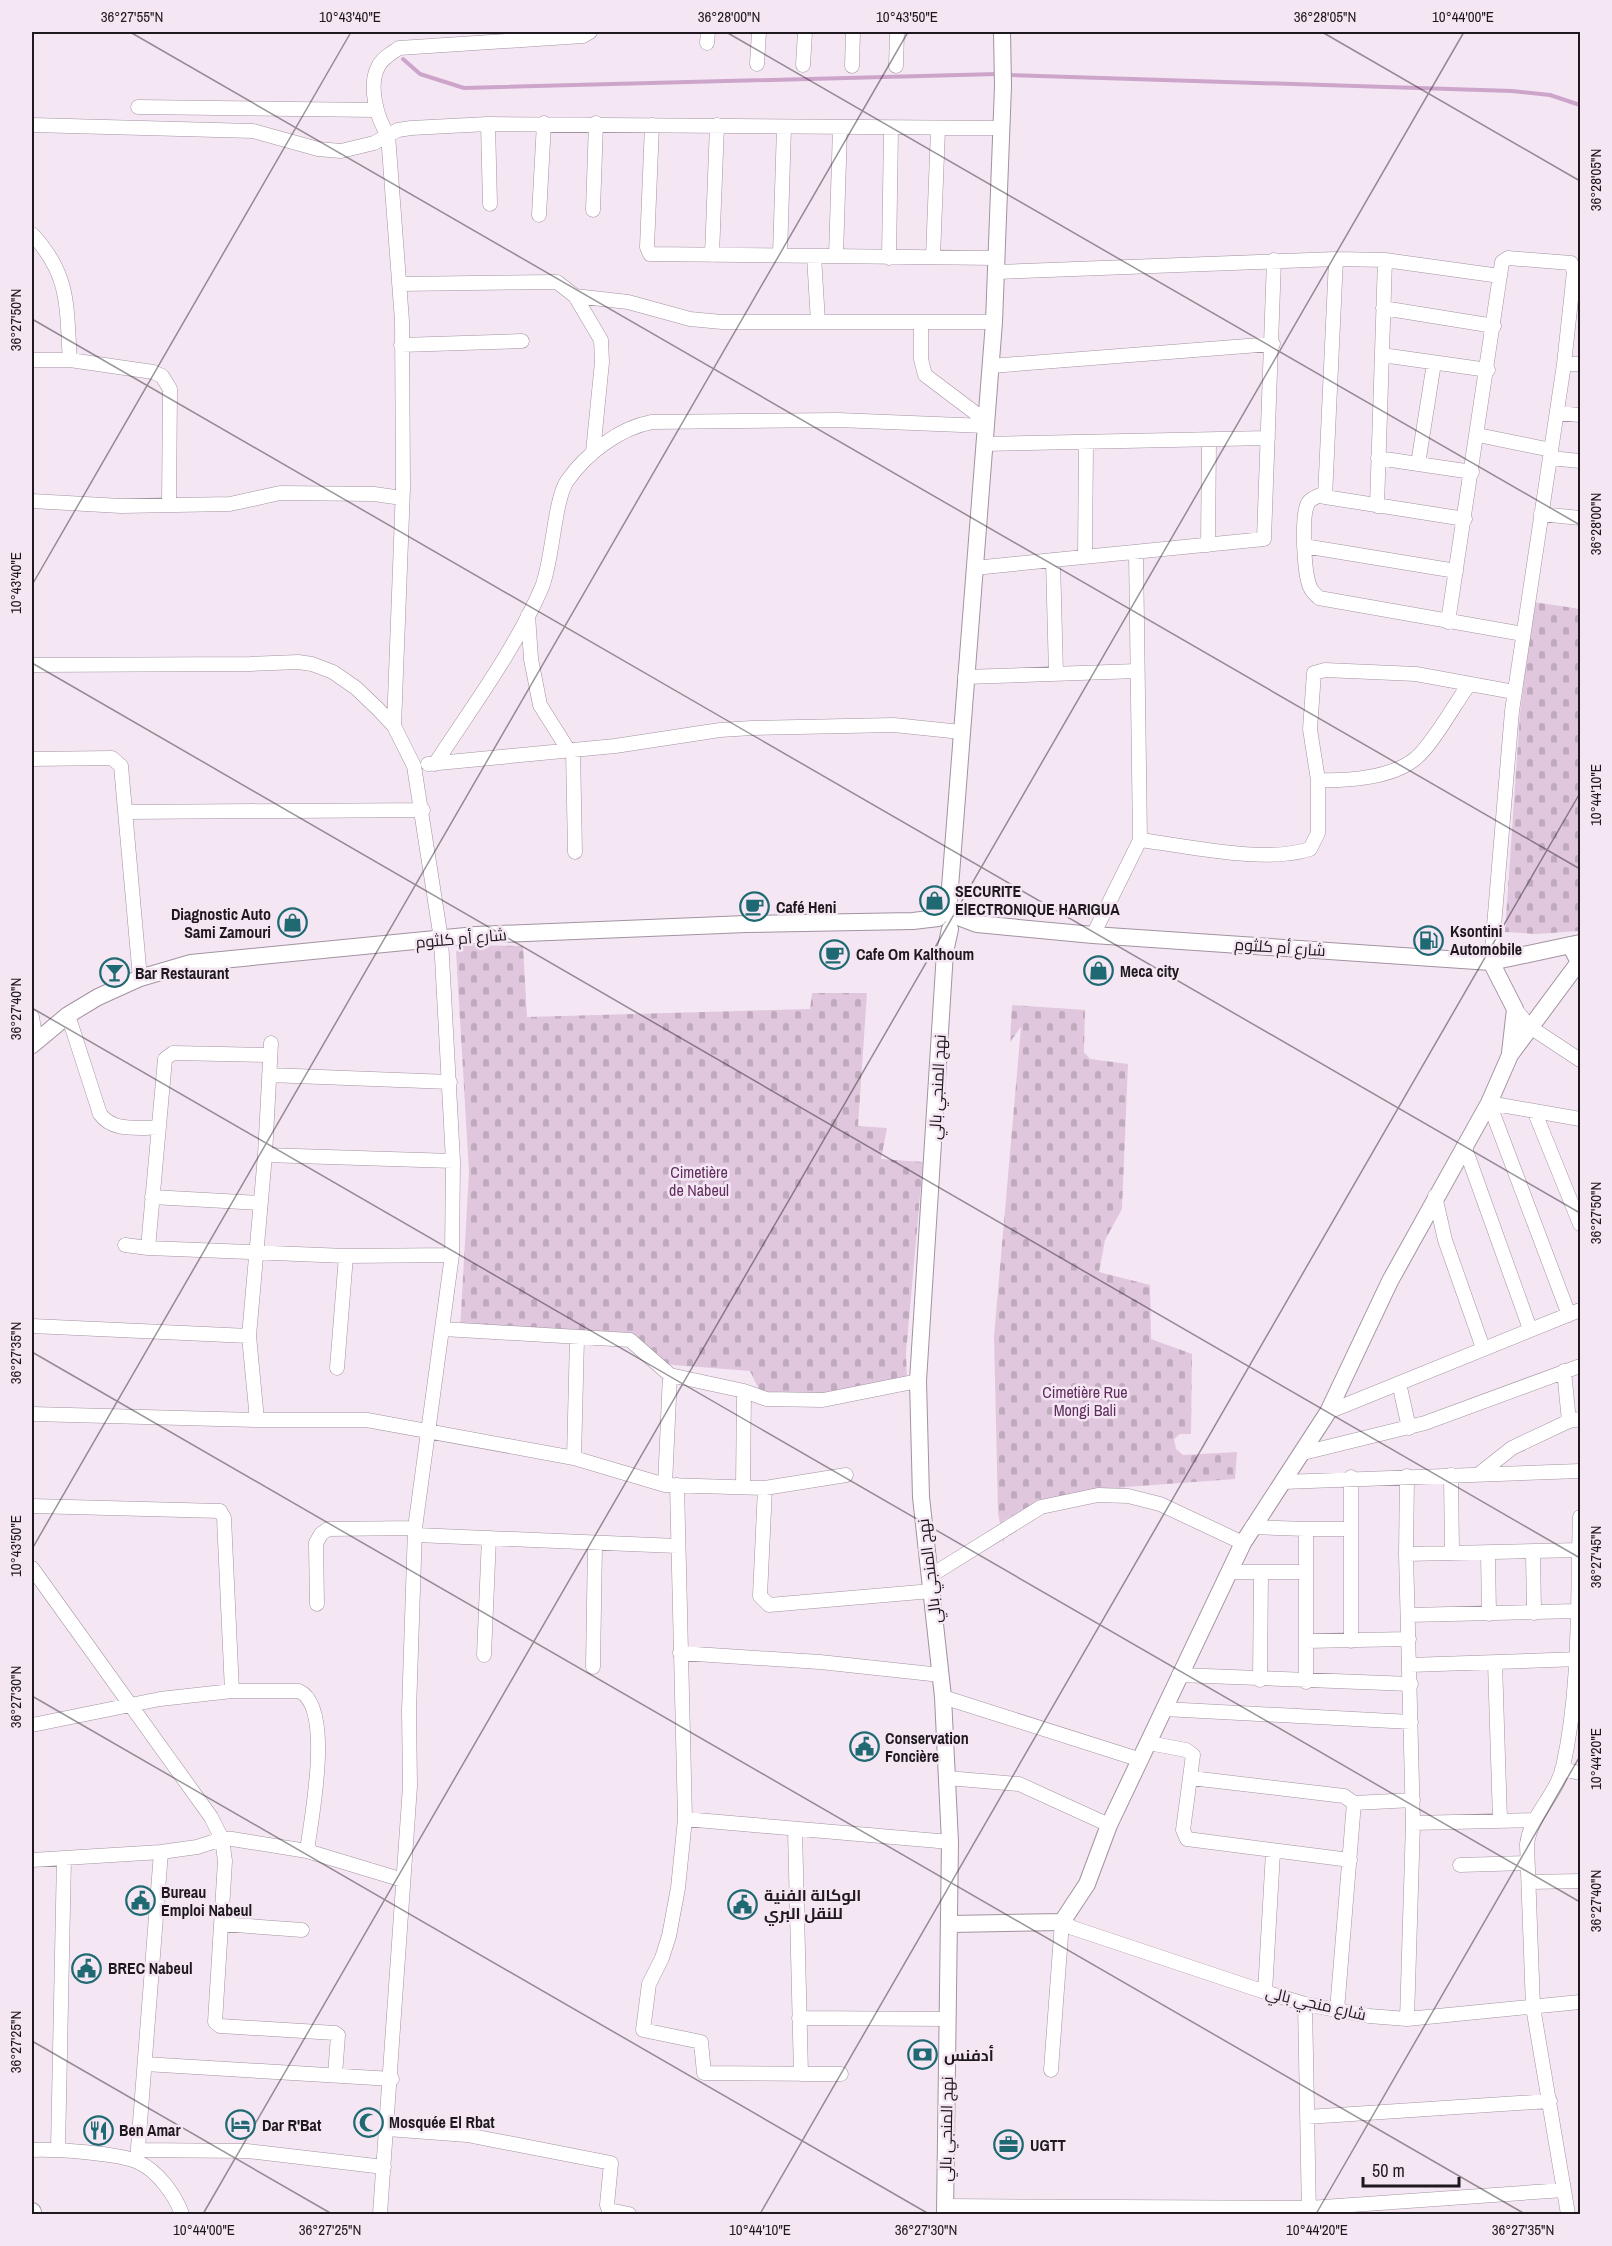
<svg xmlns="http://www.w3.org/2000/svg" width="1612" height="2246" font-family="'Archivo Narrow',Cairo,sans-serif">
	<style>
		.cemetery { fill: url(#cemetery-stones) }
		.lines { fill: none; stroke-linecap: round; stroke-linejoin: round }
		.stream { stroke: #cda5cb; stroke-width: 4 }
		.minor-casing { stroke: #a293a1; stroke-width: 15 }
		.tertiary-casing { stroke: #a293a1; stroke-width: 18 }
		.secondary-casing { stroke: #a293a1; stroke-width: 20 }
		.minor { stroke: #fff; stroke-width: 14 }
		.tertiary { stroke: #fff; stroke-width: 16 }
		.secondary { stroke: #fff; stroke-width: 18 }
		.ticks { fill: none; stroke: #1e191e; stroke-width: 1.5; stroke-opacity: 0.45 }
		.labels { text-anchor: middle; stroke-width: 5; stroke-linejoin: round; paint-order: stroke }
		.poi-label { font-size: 16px; font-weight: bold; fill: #1e191e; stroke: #f5e6f4; text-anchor: start }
		.street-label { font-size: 16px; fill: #1e191e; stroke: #f5e6f4 }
		.park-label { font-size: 16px; fill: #602e5e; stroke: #f5e6f4 }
		.neatline { fill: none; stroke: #1e191e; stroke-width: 2 }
		.ticks-label { font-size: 15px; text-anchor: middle; fill: #1e191e }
	</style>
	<defs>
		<pattern id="cemetery-stones" width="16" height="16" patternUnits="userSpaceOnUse" patternTransform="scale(1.5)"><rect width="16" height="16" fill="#e0c7de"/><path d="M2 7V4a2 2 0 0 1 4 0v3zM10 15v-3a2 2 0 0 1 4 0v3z" fill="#c0aabe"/></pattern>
	</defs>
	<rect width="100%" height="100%" fill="#f5e6f4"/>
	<path class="cemetery" d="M 1534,602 L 1580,609 L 1580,931 L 1536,934 L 1505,932 L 1520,713 Z
		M 462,945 L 523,946 L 527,1017 L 810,1009 L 812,993 L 867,993 L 858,1126 L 887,1128 L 881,1159 L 923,1162 L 906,1353 L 907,1381 L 811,1399 L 768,1392 L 762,1396 L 750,1371 L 661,1364 L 635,1338 L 460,1330 L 469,1172 L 456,952 Z
		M 1012,1005 L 1085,1010 L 1084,1052 L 1090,1059 L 1128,1064 L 1122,1209 L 1105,1240 L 1099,1272 L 1150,1285 L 1151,1339 L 1192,1354 L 1191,1434 L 1180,1434 L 1174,1439 L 1176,1449 L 1183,1455 L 1237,1452 L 1235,1479 L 1126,1487 L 1046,1501 L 1004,1520 L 1004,1545 L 998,1513 L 994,1336 L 1021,1027 L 1010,1042 Z"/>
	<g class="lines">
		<path class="stream" d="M 403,59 L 420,74 L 464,88 L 997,74
			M 1007,75 L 1512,91 L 1550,95 L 1580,105"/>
		<defs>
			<path id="minor" d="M 707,43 L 708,32
				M 757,64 L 759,32
				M 803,65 L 805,32
				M 852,66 L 853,32
				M 896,66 L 897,32
				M 138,107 L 377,110
				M 488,124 L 490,204
				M 32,125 L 253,131 L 318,149 L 341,151 L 374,143 L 398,130 L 411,128 L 488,124 L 1000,128
				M 652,125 L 647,247 L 650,254 L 997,258
				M 593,210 L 596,123
				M 539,215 L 544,123
				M 32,234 C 71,276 66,307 70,360
				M 712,255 L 717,125
				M 780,255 L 784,127
				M 814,256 L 818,322
				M 836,256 L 840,128
				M 933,257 L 938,129
				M 889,258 L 891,129
				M 1336,259 L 1325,497 L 1465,519
				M 996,272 L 1336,259 L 1385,260 L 1500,276
				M 399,284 L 557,282 L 575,296 L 628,302 L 690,319 L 722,322 L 994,322
				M 575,296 L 601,340 L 602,362 L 593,452
				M 1383,308 L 1494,326
				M 921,322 L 921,359 L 925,375 L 986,421
				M 401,345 L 522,341
				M 1382,355 L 1488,370
				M 32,360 L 70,360 L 153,372 L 162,376 L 170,389 L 169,505
				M 1564,364 L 1580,364
				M 991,366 L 1273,344
				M 1557,413 L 1580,415
				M 1478,435 L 1551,450
				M 984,444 L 1268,438
				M 1378,458 L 1472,472
				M 1550,458 L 1580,461
				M 1418,464 L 1434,363
				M 1323,494 C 1318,496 1311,498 1308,503 C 1301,516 1304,573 1310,587 C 1312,592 1315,594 1319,598 L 1523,634
				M 32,501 L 121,506 L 230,504 L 280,493 L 374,494 L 402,498
				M 1377,506 L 1385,260
				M 1541,514 L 1580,518
				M 1208,545 L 1209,440
				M 1304,546 L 1456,571
				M 1085,557 L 1086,443
				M 1053,560 L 1056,674
				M 974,568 L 1264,539 L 1274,260
				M 528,615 L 531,659 L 540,705 L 569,751
				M 1448,622 L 1502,262 L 1508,258 L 1571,263 L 1574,272 L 1564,364 L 1512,711 L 1491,962
				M 32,665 L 250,664 L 298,662 L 312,664 L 333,672 L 356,688 L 378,709 L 394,726 L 414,766 L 441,939 L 453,1161 L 452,1255 L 415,1528 L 409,1711 L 410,1786 L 380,2214
				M 965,677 L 1137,671
				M 394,726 L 403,488 L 402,321 L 388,135 C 377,119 368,86 378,67 C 382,58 392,53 399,48 L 583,36 L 590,32
				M 573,750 L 575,852
				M 32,759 L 112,758 L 121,766 L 140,978
				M 428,764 L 615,746 L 720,730 L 752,728 L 894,725 L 961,732
				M 435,764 C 472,707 515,650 542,587 C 553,559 554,501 567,481 C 586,454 619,428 652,422 L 838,420 L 986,426
				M 1318,780 L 1310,729 L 1314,673 L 1325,670 L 1416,674 L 1514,692
				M 125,812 L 423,810
				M 1140,840 C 1189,846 1265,864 1310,849 L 1318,833 L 1318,780 C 1347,781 1393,778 1416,758 C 1433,744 1454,705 1468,686
				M 1093,935 L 1140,840 L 1136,552
				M 1515,1009 L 1530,1027 L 1580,1060
				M 68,1015 L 100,1114 C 113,1132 137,1127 158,1128
				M 32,1017 L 36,1041
				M 269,1075 L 450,1082
				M 1489,1103 L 1569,1315
				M 1489,1103 L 1580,1119
				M 1535,1113 L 1580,1224
				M 1464,1145 L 1530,1329
				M 265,1155 L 453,1161
				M 1435,1196 L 1445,1240 L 1483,1348
				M 152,1197 L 260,1203
				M 125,1245 L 148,1248 L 346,1256 L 452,1255
				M 148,1248 L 165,1059 L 173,1053 L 270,1055
				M 32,1326 L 249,1336
				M 443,1329 L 630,1340 L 670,1375 L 744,1391 L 766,1399 L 823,1400 L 918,1381
				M 337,1368 L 346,1256
				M 1564,1371 L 1569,1421 L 1580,1419
				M 1399,1383 L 1409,1428
				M 1328,1412 L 1580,1310
				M 32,1414 L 257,1420 L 367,1420 L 574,1458 L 665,1485 L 765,1488 L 846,1475
				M 257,1420 L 249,1336 L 265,1155 L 271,1043
				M 1303,1453 L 1425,1423 L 1580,1366
				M 574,1458 L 577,1338
				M 1479,1474 L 1512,1448 L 1569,1421
				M 1451,1475 L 1452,1552
				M 1351,1477 L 1351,1641
				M 1283,1482 L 1580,1471
				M 665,1485 L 670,1375
				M 677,1485 L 685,1819 L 678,1888 L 669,1936 L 662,1958 L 649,1984 L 643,2030 L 701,2042 L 704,2073 L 841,2074
				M 743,1487 L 744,1391
				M 765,1488 L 760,1596 L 769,1605 L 932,1591
				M 32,1506 L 220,1511 L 224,1518 L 232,1691
				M 1252,1527 L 1306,1529 L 1306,1682
				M 1306,1529 L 1351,1529
				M 416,1535 L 677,1546
				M 1533,1552 L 1534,1613
				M 1488,1553 L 1489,1614
				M 1406,1554 L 1580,1550
				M 32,1568 L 211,1817 L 222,1839 L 225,1861 L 215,2022 L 220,2026 L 335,2033 L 338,2035 L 335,2075
				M 1229,1572 L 1305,1572
				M 930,1576 L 1041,1507 L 1098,1495 L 1128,1496 L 1160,1504 L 1243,1543
				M 317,1604 L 316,1543 L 321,1534 L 328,1529 L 415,1528
				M 1408,1615 L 1578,1611
				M 1306,1641 L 1409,1639
				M 680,1653 L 820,1662 L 941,1675
				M 484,1655 L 489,1538
				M 1495,1663 L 1500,1820
				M 1410,1665 L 1580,1659
				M 593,1667 L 595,1544
				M 1179,1675 L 1411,1684
				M 1260,1680 L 1261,1572
				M 943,1697 L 1141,1760
				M 1164,1709 L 1411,1722
				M 32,1725 L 160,1699 L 232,1691 L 299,1691 C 334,1707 311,1819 307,1851
				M 1149,1743 L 1186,1750 L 1193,1755 L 1183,1830 L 1187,1839 L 1350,1860
				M 1562,1769 L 1580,1773
				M 947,1778 L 1019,1784 L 1109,1825
				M 1191,1778 L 1344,1796 L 1354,1803 L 1413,1800
				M 685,1819 L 950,1842
				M 1413,1823 L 1533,1820
				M 795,1830 L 801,2074
				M 32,1860 L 161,1852 L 197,1847 L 222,1839 L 232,1839 L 307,1851 L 403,1880
				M 1460,1865 L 1527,1863
				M 1530,1882 L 1580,1881
				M 221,1924 L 302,1930
				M 1265,1992 L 1273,1852
				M 1305,2004 L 1309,2214
				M 1337,2010 L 1354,1803
				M 799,2018 L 948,2019
				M 1407,2019 L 1413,1823 L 1406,1554 L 1407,1476
				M 145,2064 L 392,2079
				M 1051,2070 L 1062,1922 L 1073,1928 L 1265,1992 L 1305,2004 L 1369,2016 L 1407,2019 L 1580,2002
				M 1307,2117 L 1550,2101
				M 387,2129 L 467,2135 L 611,2163 L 607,2205 L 609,2210 L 629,2214
				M 58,2149 L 64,1858
				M 32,2150 C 54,2149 119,2153 138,2162 C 158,2171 175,2195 182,2214
				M 139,2150 L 247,2151 L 384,2167
				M 137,2161 L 161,1852
				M 945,2206 L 1309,2208 L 1564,2190
				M 1568,2214 L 1533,2007 L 1527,1844 C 1531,1814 1556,1796 1563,1767 C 1581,1685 1577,1600 1580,1517"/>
			<path id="tertiary" d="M 948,913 L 994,322 L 1003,86 L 1002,32
				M 940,915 L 948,913 L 977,924 L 1093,935 L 1491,962 L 1580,943
				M 1491,962 L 1515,1009 L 1510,1053
				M 32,1045 L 68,1015 L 98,997 L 140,978 L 191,963 L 476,935 L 746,924 L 913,921 L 938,918
				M 950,1924 L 1062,1922 L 1087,1884 L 1109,1825 L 1243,1543 L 1328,1412 L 1390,1281 L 1489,1103 L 1510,1055 L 1579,962 L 1570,945
				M 945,2214 L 950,1842 L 943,1697 L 921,1497 L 918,1381 L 945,952 L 950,929"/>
			<path id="secondary" d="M 32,2212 L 32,2214"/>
		</defs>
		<use href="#minor" class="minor-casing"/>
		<use href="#tertiary" class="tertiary-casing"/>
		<use href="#secondary" class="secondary-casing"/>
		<use href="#minor" class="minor"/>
		<use href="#tertiary" class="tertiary"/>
		<use href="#secondary" class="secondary"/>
	</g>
	<path class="ticks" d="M 130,32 L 1580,869M 726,32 L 1580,525M 1322,32 L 1580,181M 32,319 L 1580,1213M 32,585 L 351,32M 32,663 L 1580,1558M 32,1008 L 1580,1902M 32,1352 L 1525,2214M 32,1549 L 908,32M 32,1696 L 929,2214M 32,2041 L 332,2214M 203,2214 L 1464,32M 760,2214 L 1580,793M 1316,2214 L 1580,1756"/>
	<defs>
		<symbol id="shop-ring" viewBox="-11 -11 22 22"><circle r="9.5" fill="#f5e6f4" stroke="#1f6a72" stroke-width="1.5"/><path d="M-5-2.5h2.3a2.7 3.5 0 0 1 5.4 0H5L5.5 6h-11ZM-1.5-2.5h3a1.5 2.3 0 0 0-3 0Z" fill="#1f6a72"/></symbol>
		<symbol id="cafe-ring" viewBox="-11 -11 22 22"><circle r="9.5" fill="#f5e6f4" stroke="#1f6a72" stroke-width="1.5"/><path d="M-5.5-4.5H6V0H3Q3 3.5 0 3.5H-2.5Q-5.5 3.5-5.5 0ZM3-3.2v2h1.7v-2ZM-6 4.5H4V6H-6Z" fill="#1f6a72"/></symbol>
		<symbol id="fuel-ring" viewBox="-11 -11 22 22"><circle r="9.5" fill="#f5e6f4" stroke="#1f6a72" stroke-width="1.5"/><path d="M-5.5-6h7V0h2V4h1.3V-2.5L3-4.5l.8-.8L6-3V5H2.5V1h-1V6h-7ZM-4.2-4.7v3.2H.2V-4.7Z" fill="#1f6a72"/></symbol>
		<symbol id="bar-ring" viewBox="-11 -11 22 22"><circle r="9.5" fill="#f5e6f4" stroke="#1f6a72" stroke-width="1.5"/><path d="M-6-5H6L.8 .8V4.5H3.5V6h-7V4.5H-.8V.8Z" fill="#1f6a72"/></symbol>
		<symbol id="civic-ring" viewBox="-11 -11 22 22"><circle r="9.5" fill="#f5e6f4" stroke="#1f6a72" stroke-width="1.5"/><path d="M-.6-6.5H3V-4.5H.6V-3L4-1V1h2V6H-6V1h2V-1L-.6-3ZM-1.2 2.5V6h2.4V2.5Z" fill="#1f6a72"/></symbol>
		<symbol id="bank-ring" viewBox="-11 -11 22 22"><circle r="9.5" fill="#f5e6f4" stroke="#1f6a72" stroke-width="1.5"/><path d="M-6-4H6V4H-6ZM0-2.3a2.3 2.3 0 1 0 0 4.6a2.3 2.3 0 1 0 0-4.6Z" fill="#1f6a72"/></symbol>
		<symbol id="mosque-ring" viewBox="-11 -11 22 22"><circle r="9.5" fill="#f5e6f4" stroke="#1f6a72" stroke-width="1.5"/><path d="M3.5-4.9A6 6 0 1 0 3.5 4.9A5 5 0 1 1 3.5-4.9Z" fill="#1f6a72"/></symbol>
		<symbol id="hotel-ring" viewBox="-11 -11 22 22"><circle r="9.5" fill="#f5e6f4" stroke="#1f6a72" stroke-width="1.5"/><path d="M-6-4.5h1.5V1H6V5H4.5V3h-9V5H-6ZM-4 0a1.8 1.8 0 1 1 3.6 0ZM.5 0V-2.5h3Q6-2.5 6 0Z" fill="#1f6a72"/></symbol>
		<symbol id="restaurant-ring" viewBox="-11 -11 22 22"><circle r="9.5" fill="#f5e6f4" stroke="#1f6a72" stroke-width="1.5"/><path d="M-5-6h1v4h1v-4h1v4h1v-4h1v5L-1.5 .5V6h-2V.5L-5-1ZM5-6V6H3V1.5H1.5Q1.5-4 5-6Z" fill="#1f6a72"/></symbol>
		<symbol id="office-ring" viewBox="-11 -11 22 22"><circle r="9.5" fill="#f5e6f4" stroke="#1f6a72" stroke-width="1.5"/><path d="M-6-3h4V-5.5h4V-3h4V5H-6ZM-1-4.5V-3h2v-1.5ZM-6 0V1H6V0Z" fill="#1f6a72"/></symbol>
	</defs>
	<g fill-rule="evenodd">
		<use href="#shop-ring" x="918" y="884" width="33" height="33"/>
		<use href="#cafe-ring" x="738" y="890" width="33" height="33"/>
		<use href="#shop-ring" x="276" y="906" width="33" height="33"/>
		<use href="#fuel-ring" x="1412" y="924" width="33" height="33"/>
		<use href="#cafe-ring" x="818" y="938" width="33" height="33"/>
		<use href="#shop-ring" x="1082" y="954" width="33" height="33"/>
		<use href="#bar-ring" x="98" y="956" width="33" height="33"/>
		<use href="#civic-ring" x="848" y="1730" width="33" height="33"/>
		<use href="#civic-ring" x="124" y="1884" width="33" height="33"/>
		<use href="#civic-ring" x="726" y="1888" width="33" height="33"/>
		<use href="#civic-ring" x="70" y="1952" width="33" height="33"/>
		<use href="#bank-ring" x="906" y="2038" width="33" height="33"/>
		<use href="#mosque-ring" x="352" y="2106" width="33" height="33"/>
		<use href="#hotel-ring" x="224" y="2108" width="33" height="33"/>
		<use href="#restaurant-ring" x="82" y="2114" width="33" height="33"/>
		<use href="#office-ring" x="992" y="2128" width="33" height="33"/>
	</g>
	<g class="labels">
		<g class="poi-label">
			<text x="955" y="897">SECURITE<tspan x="955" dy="18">ElECTRONIQUE HARIGUA</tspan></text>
			<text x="776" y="913">Café Heni</text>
			<text x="271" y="920" text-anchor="end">Diagnostic Auto<tspan x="271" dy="18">Sami Zamouri</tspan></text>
			<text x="1450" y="937">Ksontini<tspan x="1450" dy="18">Automobile</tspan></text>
			<text x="856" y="960">Cafe Om Kalthoum</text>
			<text x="1120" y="977">Meca city</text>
			<text x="135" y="979">Bar Restaurant</text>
			<text x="885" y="1744">Conservation<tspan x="885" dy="18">Foncière</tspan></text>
			<text x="161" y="1898">Bureau<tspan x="161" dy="18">Emploi Nabeul</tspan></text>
			<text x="764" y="1901">الوكالة الفنية<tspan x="764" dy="18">للنقل البري</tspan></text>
			<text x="108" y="1974">BREC Nabeul</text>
			<text x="944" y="2061">أدفنس</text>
			<text x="389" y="2128">Mosquée El Rbat</text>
			<text x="262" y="2131">Dar R'Bat</text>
			<text x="119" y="2136">Ben Amar</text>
			<text x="1030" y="2151">UGTT</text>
		</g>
		<g class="street-label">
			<text transform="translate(461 938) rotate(-5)" y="6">شارع أم كلثوم</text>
			<text transform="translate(1280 947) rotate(4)" y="6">شارع أم كلثوم</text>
			<text transform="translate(937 1087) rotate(-87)" y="6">نهج المنجي بالي</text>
			<text transform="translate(929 1571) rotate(-97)" y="6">نهج المنجي بالي</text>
			<text transform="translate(1316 2003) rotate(13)" y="6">شارع منجي بالي</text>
			<text transform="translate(946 2129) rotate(-89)" y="6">نهج المنجي بالي</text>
		</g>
		<g class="park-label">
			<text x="699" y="1178">Cimetière<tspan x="699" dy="18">de Nabeul</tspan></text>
			<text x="1085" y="1398">Cimetière Rue<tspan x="1085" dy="18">Mongi Bali</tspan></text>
		</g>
	</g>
	<rect width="1612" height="2246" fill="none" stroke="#f5e6f4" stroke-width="66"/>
	<path d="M1363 2177v9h96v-9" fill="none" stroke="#1e191e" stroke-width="3"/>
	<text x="1372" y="2177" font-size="18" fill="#1e191e" stroke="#f5e6f4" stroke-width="4.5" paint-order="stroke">50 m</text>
	<rect x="33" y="33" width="1546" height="2180" class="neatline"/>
	<g class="ticks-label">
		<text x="132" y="22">36°27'55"N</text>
		<text x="350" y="22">10°43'40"E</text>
		<text x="729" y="22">36°28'00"N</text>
		<text x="907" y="22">10°43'50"E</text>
		<text x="1325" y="22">36°28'05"N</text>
		<text x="1463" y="22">10°44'00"E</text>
		<text transform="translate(1596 180) rotate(-90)" y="5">36°28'05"N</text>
		<text transform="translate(16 320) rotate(-90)" y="5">36°27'50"N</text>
		<text transform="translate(1596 524) rotate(-90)" y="5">36°28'00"N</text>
		<text transform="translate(16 583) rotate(-90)" y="5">10°43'40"E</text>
		<text transform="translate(1596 795) rotate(-90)" y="5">10°44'10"E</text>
		<text transform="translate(16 1009) rotate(-90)" y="5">36°27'40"N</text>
		<text transform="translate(1596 1213) rotate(-90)" y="5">36°27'50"N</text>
		<text transform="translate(16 1353) rotate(-90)" y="5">36°27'35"N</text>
		<text transform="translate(16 1546) rotate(-90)" y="5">10°43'50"E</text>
		<text transform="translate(1596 1557) rotate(-90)" y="5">36°27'45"N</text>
		<text transform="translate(16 1697) rotate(-90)" y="5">36°27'30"N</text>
		<text transform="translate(1596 1759) rotate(-90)" y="5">10°44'20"E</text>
		<text transform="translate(1596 1901) rotate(-90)" y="5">36°27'40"N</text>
		<text transform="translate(16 2042) rotate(-90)" y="5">36°27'25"N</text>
		<text x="204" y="2235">10°44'00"E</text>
		<text x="330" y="2235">36°27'25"N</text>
		<text x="760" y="2235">10°44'10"E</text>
		<text x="926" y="2235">36°27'30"N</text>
		<text x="1317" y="2235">10°44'20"E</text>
		<text x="1523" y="2235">36°27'35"N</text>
	</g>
</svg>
